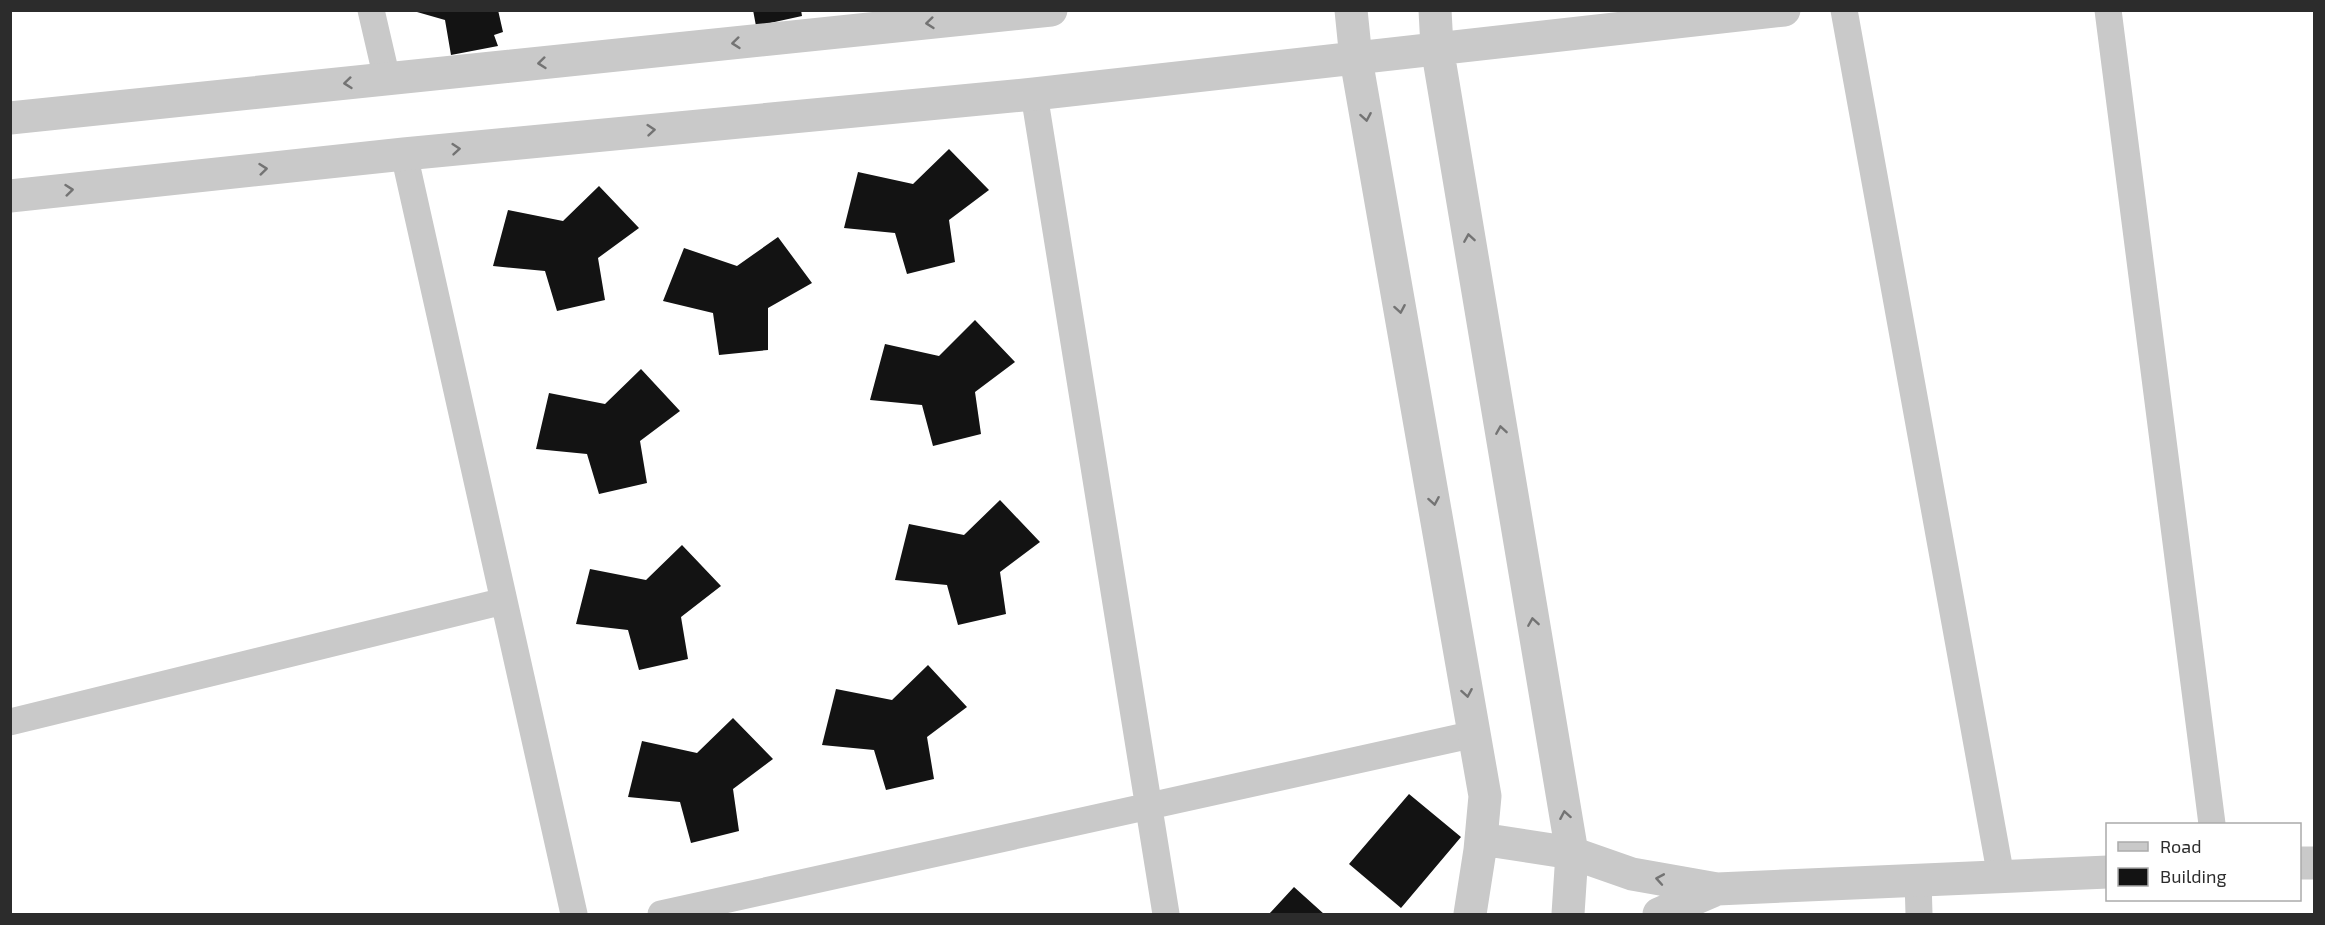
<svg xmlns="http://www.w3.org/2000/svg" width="2325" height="925" font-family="'Exo 2',sans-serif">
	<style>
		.building { fill: #131313 }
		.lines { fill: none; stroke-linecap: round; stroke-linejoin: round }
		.minor { stroke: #c9c9c9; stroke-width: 27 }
		.tertiary { stroke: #c9c9c9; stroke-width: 33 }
		.oneway { stroke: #737373 }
	</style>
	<rect width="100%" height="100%" fill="#fff"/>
	<path class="building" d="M 410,10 L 498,10 L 503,32 L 494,35 L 498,46 L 451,55 L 445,20 Z
		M 753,10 L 801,10 L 802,16 L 756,26 Z
		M 949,149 L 989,190 L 949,220 L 955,262 L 907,274 L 895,233 L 844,228 L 858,172 L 913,184 Z
		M 599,186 L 639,228 L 598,258 L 605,300 L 557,311 L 545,271 L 493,266 L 508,210 L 563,221 Z
		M 778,237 L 812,283 L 768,308 L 768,350 L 719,355 L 713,313 L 663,301 L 684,248 L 737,266 Z
		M 975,320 L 1015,362 L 975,392 L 981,434 L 933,446 L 922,405 L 870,400 L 885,344 L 939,356 Z
		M 641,369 L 680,411 L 640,441 L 647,483 L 599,494 L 587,454 L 536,449 L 549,393 L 605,404 Z
		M 1000,500 L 1040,542 L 1000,572 L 1006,614 L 958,625 L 947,585 L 895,580 L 909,524 L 964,535 Z
		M 682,545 L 721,586 L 681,617 L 688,659 L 639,670 L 628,630 L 576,624 L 590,569 L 646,580 Z
		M 928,665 L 967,707 L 927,737 L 934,779 L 886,790 L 874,750 L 822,745 L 836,689 L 892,700 Z
		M 733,718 L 773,759 L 733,789 L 739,831 L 691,843 L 680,802 L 628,797 L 642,741 L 697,753 Z
		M 1409,794 L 1461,837 L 1401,908 L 1349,864 Z
		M 1294,887 L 1324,914 L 1269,914 Z"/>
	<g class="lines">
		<path class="minor" d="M 371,10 L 387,79
			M 1844,10 L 2001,877
			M 2108,10 L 2212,824
			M 1034,94 L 1166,914
			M 404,154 L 574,914
			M 10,722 L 504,601
			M 1918,880 L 1919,914
			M 661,914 L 1475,734"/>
		<path class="tertiary" d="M 1351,10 L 1356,59 L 1485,796 L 1480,850 L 1470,914
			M 1435,10 L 1437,47 L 1572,853 L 1568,914
			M 10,118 L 1051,10
			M 10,196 L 404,154 L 1034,94 L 1784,10
			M 1481,839 L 1572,853 L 1632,874 L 1717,889 L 2108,872
			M 2300,863 L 2314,863
			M 1659,914 L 1717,889"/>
	</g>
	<defs><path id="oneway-chevron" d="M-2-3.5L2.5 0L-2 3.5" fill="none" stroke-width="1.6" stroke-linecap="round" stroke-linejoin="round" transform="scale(1.5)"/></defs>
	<g class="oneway">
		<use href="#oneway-chevron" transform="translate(930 23) rotate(174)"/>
		<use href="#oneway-chevron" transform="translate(736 43) rotate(174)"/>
		<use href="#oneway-chevron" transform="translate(542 63) rotate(174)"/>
		<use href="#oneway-chevron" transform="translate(348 83) rotate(174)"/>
		<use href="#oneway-chevron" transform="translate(1366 117) rotate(80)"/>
		<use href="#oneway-chevron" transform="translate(651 130) rotate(-5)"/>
		<use href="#oneway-chevron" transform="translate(456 149) rotate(-5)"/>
		<use href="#oneway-chevron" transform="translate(263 169) rotate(-6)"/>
		<use href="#oneway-chevron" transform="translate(69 190) rotate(-6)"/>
		<use href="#oneway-chevron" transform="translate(1469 238) rotate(-99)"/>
		<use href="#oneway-chevron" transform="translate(1400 309) rotate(80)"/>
		<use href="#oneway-chevron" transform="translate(1501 430) rotate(-99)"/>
		<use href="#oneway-chevron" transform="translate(1434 501) rotate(80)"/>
		<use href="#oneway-chevron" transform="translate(1533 622) rotate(-99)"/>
		<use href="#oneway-chevron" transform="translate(1467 693) rotate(80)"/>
		<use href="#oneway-chevron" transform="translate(1565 815) rotate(-100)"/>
		<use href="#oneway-chevron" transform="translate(1660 879) rotate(-170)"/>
	</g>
	<rect width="2325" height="925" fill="none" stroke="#2c2c2c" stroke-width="24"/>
	<rect x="2106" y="823" width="195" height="78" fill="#ffffff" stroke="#ababab" stroke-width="1.5"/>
	<rect x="2118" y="842" width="30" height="9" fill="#c9c9c9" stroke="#ababab" stroke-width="1.5"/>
	<text x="2160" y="853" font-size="18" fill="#2c2c2c">Road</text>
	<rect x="2118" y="868" width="30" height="18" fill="#131313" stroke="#ababab" stroke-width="1.5"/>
	<text x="2160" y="883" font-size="18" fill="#2c2c2c">Building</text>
</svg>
